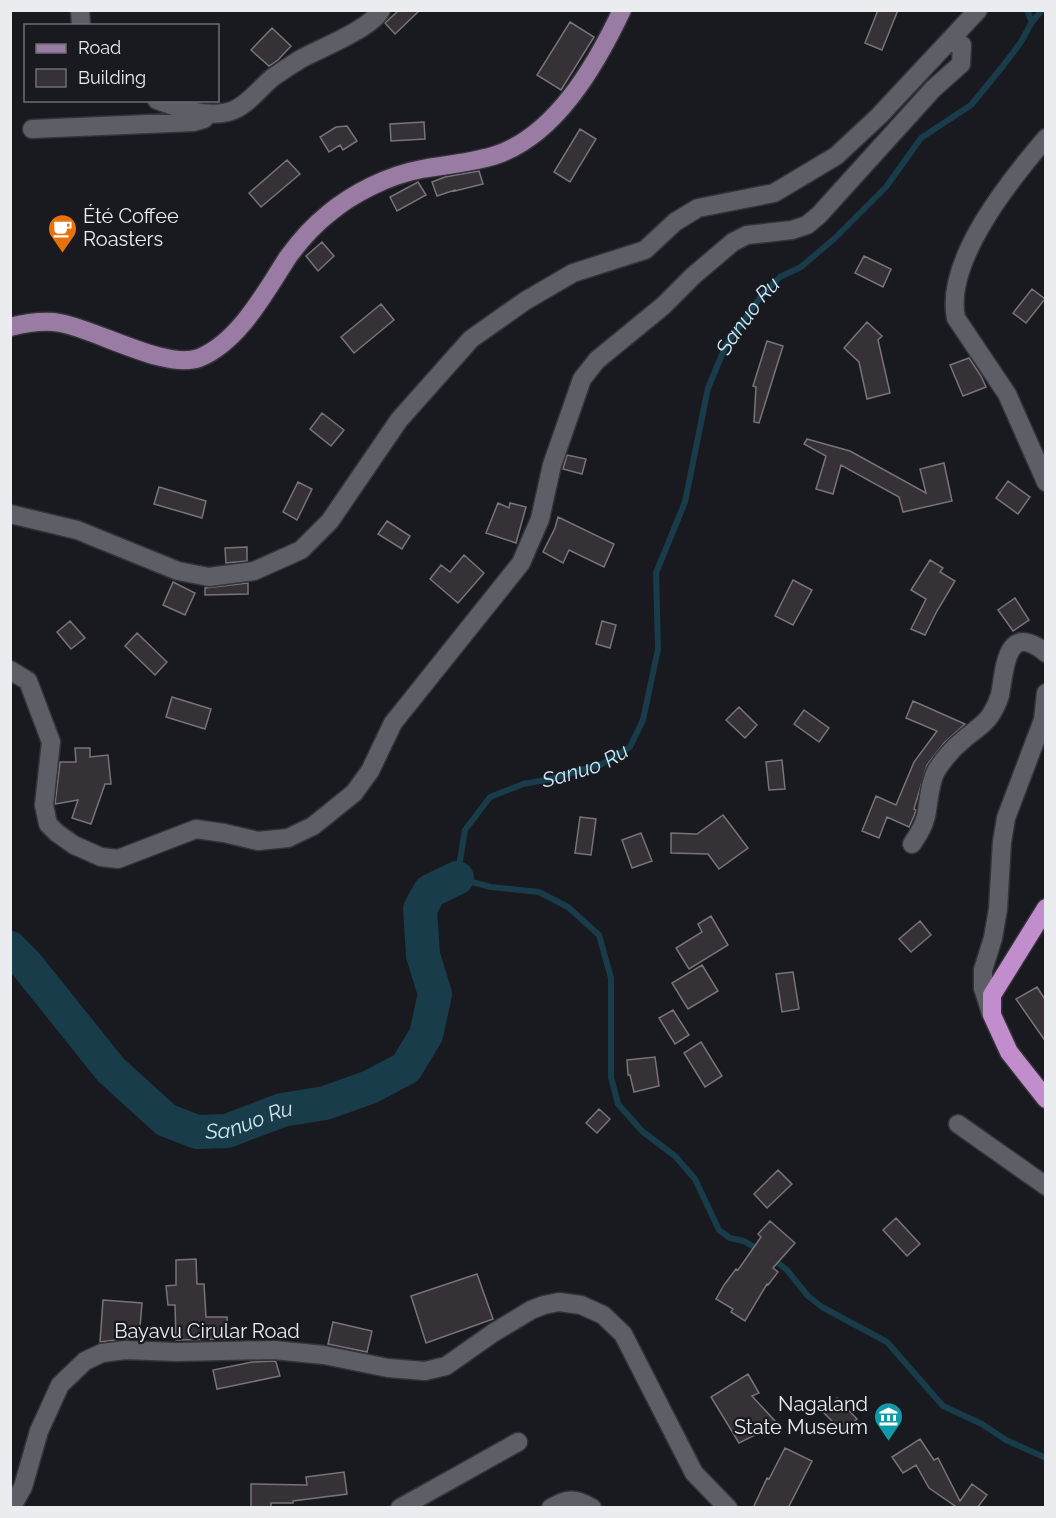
<svg xmlns="http://www.w3.org/2000/svg" width="1056" height="1518" font-family="Raleway,sans-serif">
	<style>
		.lines { fill: none; stroke-linecap: round; stroke-linejoin: round }
		.stream { stroke: #193c4b; stroke-width: 6 }
		.river { stroke: #193c4b; stroke-width: 34 }
		.building { fill: #363137; stroke: #78737a; stroke-width: 1.5 }
		.minor-casing { stroke: #333338; stroke-width: 21 }
		.major-casing { stroke: #333338; stroke-width: 21 }
		.highway-casing { stroke: #333338; stroke-width: 21 }
		.minor { stroke: #5e5f66; stroke-width: 18 }
		.major { stroke: #997ba4; stroke-width: 18 }
		.highway { stroke: #c18dcd; stroke-width: 18 }
		.labels { text-anchor: middle; stroke-width: 4.5; stroke-linejoin: round; paint-order: stroke }
		.poi-label { font-size: 20px; fill: #ebecf0; stroke: #191a20; text-anchor: start }
		.street-label { font-size: 20px; fill: #ebecf0; stroke: #191a20 }
		.water-label { font-size: 21px; font-style: italic; fill: #cfe7f3; stroke: #191a20 }
	</style>
	<rect width="100%" height="100%" fill="#191a20"/>
	<g class="lines">
		<g class="stream">
			<path d="M 1027,10 L 1032,22"/>
			<path id="s1" d="M 761,1251 L 744,1241 L 730,1238 L 719,1230 L 695,1179 L 675,1156 L 642,1131 L 618,1104 L 611,1077 L 611,978 L 599,935 L 568,907 L 539,892 L 491,887 L 457,878 L 465,830 L 490,797 L 523,784 L 551,779 L 602,764 L 630,747 L 643,720 L 658,649 L 656,573 L 685,502 L 708,388 L 726,345 L 762,295 L 780,277 L 801,267 L 835,238 L 886,187 L 921,138 L 971,105 L 1003,66 L 1021,42 L 1032,22 L 1042,10"/>
			<path d="M 772,1258 L 787,1270 L 808,1296 L 822,1307 L 887,1342 L 943,1406 L 982,1424 L 1006,1440 L 1046,1458"/>
		</g>
		<path class="river" id="s2" d="M 10,948 L 26,964 L 111,1070 L 166,1120 L 197,1132 L 227,1131 L 282,1110 L 325,1103 L 370,1087 L 406,1068 L 426,1035 L 435,994 L 423,955 L 420,909 L 430,891 L 457,878"/>
	</g>
	<path class="building" d="M 399,10 L 420,10 L 395,34 L 385,23 Z
		M 878,10 L 898,10 L 882,50 L 865,43 Z
		M 570,22 L 594,37 L 561,90 L 537,75 Z
		M 272,28 L 291,46 L 278,60 L 269,66 L 251,50 Z
		M 424,122 L 425,139 L 391,141 L 390,124 Z
		M 347,126 L 357,141 L 343,150 L 340,145 L 329,152 L 320,137 L 336,127 Z
		M 580,129 L 596,139 L 570,182 L 554,172 Z
		M 287,160 L 300,174 L 261,207 L 249,193 Z
		M 479,171 L 483,184 L 455,191 L 455,190 L 437,196 L 432,182 L 445,177 Z
		M 418,182 L 426,195 L 397,211 L 390,197 Z
		M 322,242 L 334,256 L 318,271 L 306,256 Z
		M 864,256 L 891,269 L 883,287 L 855,273 Z
		M 1032,289 L 1045,299 L 1026,323 L 1013,313 Z
		M 381,304 L 394,320 L 354,353 L 341,337 Z
		M 867,322 L 882,336 L 878,340 L 890,393 L 867,399 L 859,362 L 844,348 Z
		M 767,341 L 783,346 L 759,423 L 754,422 L 756,387 L 753,386 Z
		M 969,358 L 981,376 L 986,387 L 963,396 L 950,365 Z
		M 322,413 L 344,430 L 331,446 L 310,429 Z
		M 807,439 L 850,451 L 926,493 L 920,469 L 944,463 L 952,501 L 903,512 L 899,497 L 841,465 L 833,494 L 816,489 L 826,456 L 804,444 Z
		M 567,455 L 586,459 L 582,474 L 563,469 Z
		M 1008,481 L 1030,497 L 1018,514 L 996,498 Z
		M 298,482 L 312,489 L 297,520 L 283,512 Z
		M 159,487 L 206,501 L 202,518 L 154,504 Z
		M 498,503 L 509,508 L 510,503 L 526,507 L 516,543 L 486,533 Z
		M 558,517 L 614,544 L 604,567 L 569,550 L 563,563 L 543,552 L 555,528 Z
		M 387,521 L 410,536 L 402,549 L 378,534 Z
		M 247,547 L 247,561 L 226,563 L 225,548 Z
		M 464,555 L 484,573 L 458,603 L 430,579 L 441,565 L 450,572 Z
		M 930,560 L 943,568 L 940,572 L 955,581 L 937,611 L 925,635 L 911,629 L 926,599 L 911,590 Z
		M 793,580 L 812,590 L 793,625 L 775,616 Z
		M 173,582 L 195,593 L 185,615 L 163,605 Z
		M 248,583 L 248,594 L 205,595 L 205,588 Z
		M 1015,598 L 1029,620 L 1013,631 L 998,610 Z
		M 70,621 L 85,638 L 71,649 L 57,632 Z
		M 602,621 L 616,625 L 610,648 L 596,644 Z
		M 137,633 L 167,662 L 155,675 L 125,646 Z
		M 172,697 L 211,709 L 205,729 L 166,717 Z
		M 913,701 L 965,724 L 944,743 L 927,765 L 914,809 L 916,810 L 914,816 L 909,827 L 887,817 L 879,838 L 862,831 L 876,796 L 896,805 L 914,762 L 937,731 L 906,718 Z
		M 739,707 L 757,725 L 745,738 L 726,720 Z
		M 804,710 L 829,728 L 819,742 L 794,724 Z
		M 75,748 L 90,748 L 90,757 L 108,755 L 111,784 L 105,784 L 91,824 L 72,818 L 78,800 L 55,804 L 60,762 L 76,762 Z
		M 782,760 L 785,789 L 769,790 L 766,762 Z
		M 723,815 L 748,848 L 719,869 L 708,854 L 671,853 L 671,833 L 697,834 Z
		M 580,817 L 596,819 L 591,855 L 575,853 Z
		M 641,833 L 652,861 L 632,868 L 622,840 Z
		M 711,916 L 728,945 L 689,969 L 676,948 L 702,932 L 698,924 Z
		M 920,921 L 931,935 L 911,952 L 899,939 Z
		M 702,965 L 718,991 L 688,1009 L 672,983 Z
		M 793,972 L 799,1009 L 782,1012 L 776,974 Z
		M 1037,987 L 1046,1001 L 1046,1042 L 1016,999 Z
		M 673,1010 L 689,1035 L 675,1044 L 659,1018 Z
		M 701,1042 L 722,1076 L 705,1087 L 684,1053 Z
		M 655,1057 L 659,1086 L 634,1092 L 630,1075 L 628,1075 L 627,1060 Z
		M 599,1109 L 610,1119 L 597,1133 L 586,1123 Z
		M 778,1170 L 792,1184 L 767,1208 L 754,1194 Z
		M 896,1218 L 920,1244 L 907,1256 L 883,1230 Z
		M 770,1221 L 795,1243 L 773,1268 L 778,1272 L 768,1285 L 767,1284 L 745,1321 L 731,1312 L 733,1309 L 716,1299 L 724,1285 L 736,1269 L 738,1270 L 761,1237 L 758,1234 Z
		M 196,1259 L 197,1284 L 204,1284 L 206,1317 L 227,1317 L 228,1339 L 176,1340 L 175,1305 L 168,1305 L 166,1286 L 176,1285 L 176,1260 Z
		M 477,1274 L 493,1319 L 426,1343 L 411,1296 Z
		M 103,1300 L 142,1303 L 139,1339 L 124,1339 L 100,1342 Z
		M 333,1322 L 372,1331 L 367,1352 L 328,1344 Z
		M 274,1361 L 276,1362 L 280,1376 L 217,1389 L 213,1370 L 252,1362 Z
		M 748,1374 L 759,1393 L 752,1396 L 776,1422 L 765,1430 L 739,1443 L 711,1397 Z
		M 837,1398 L 857,1419 L 843,1432 L 823,1412 Z
		M 920,1439 L 934,1460 L 938,1458 L 960,1501 L 972,1484 L 987,1495 L 977,1508 L 954,1508 L 955,1506 L 929,1488 L 916,1465 L 903,1473 L 892,1457 Z
		M 785,1448 L 812,1461 L 788,1508 L 753,1508 L 767,1478 L 769,1479 Z
		M 344,1472 L 347,1494 L 293,1501 L 293,1503 L 271,1503 L 271,1508 L 251,1508 L 251,1484 L 307,1485 L 306,1477 Z"/>
	<g class="lines">
		<defs>
			<path id="minor" d="M 80,10 L 81,26
				M 157,100 C 178,108 205,118 228,112 C 245,108 259,89 272,78 C 280,72 290,66 299,60 C 318,49 371,29 381,10
				M 32,129 L 193,122 L 204,119
				M 1046,138 C 1011,179 944,261 956,318 L 1007,394 L 1046,482
				M 10,514 L 77,530 L 178,571 L 209,577 L 254,571 L 301,550 L 330,521 L 399,420 L 471,339 L 525,301 L 573,273 L 645,250 L 675,222 L 698,208 L 774,193 L 836,156 L 879,116 L 978,10
				M 10,670 L 28,681 L 51,742 L 44,805 L 48,824 L 57,833 L 74,845 L 101,857 L 118,859 L 196,829 L 224,833 L 258,841 L 288,838 L 313,826 L 354,793 L 370,771 L 393,723 L 521,563 L 540,519 L 552,465 L 582,379 L 597,360 L 663,306 L 693,276 L 733,242 L 747,235 L 792,230 L 807,225 L 819,215 L 933,89 L 961,64 L 962,45 L 949,41
				M 912,844 C 918,835 924,826 926,816 C 929,801 929,785 936,771 C 943,760 953,748 963,740 C 972,732 983,726 990,716 C 994,710 998,702 1000,695 C 1005,670 1005,620 1046,653
				M 991,1013 L 983,988 L 983,970 L 993,938 L 998,909 L 1002,842 L 1006,818 L 1043,720 L 1046,693
				M 958,1124 L 1046,1186
				M 11,1508 L 23,1487 L 39,1431 L 60,1385 L 85,1361 L 102,1353 L 125,1350 L 177,1352 L 274,1350 L 324,1355 L 388,1368 L 425,1371 L 446,1366 L 493,1333 L 531,1310 L 544,1305 L 559,1302 L 581,1305 L 603,1315 L 623,1334 L 694,1473 L 728,1508
				M 400,1508 L 518,1442
				M 551,1508 C 567,1498 576,1498 592,1508"/>
			<path id="major" d="M 10,327 C 26,323 44,320 60,323 C 98,330 165,370 199,358 C 239,342 266,291 288,257 C 299,242 313,226 328,214 C 353,193 389,175 422,169 C 445,165 469,163 493,156 C 555,137 596,65 622,10"/>
			<path id="highway" d="M 1046,908 L 992,995 L 992,1015 L 1009,1052 L 1046,1099"/>
		</defs>
		<use href="#minor" class="minor-casing"/>
		<use href="#major" class="major-casing"/>
		<use href="#highway" class="highway-casing"/>
		<use href="#minor" class="minor"/>
		<use href="#major" class="major"/>
		<use href="#highway" class="highway"/>
	</g>
	<defs>
		<symbol id="cafe-pin" viewBox="-11 -11 22 30"><path d="M0 17L-7.5 6A9.5 9.5 0 1 1 7.5 6Z" fill="#e8710a" stroke="#191a20"/><path d="M-5.5-4.5H6V0H3Q3 3.5 0 3.5H-2.5Q-5.5 3.5-5.5 0ZM3-3.2v2h1.7v-2ZM-6 4.5H4V6H-6Z" fill="#fff"/></symbol>
		<symbol id="museum-pin" viewBox="-11 -11 22 30"><path d="M0 17L-7.5 6A9.5 9.5 0 1 1 7.5 6Z" fill="#0f9aa8" stroke="#191a20"/><path d="M0-6L6-3V-2H-6V-3ZM-5-1h2V3h-2ZM-1-1h2V3h-2ZM3-1h2V3H3ZM-6 4H6V6H-6Z" fill="#fff"/></symbol>
	</defs>
	<g fill-rule="evenodd">
		<use href="#cafe-pin" x="46" y="212" width="33" height="45"/>
		<use href="#museum-pin" x="872" y="1400" width="33" height="45"/>
	</g>
	<g class="labels">
		<g class="poi-label">
			<text x="83" y="223">Été Coffee<tspan x="83" dy="23">Roasters</tspan></text>
			<text x="868" y="1411" text-anchor="end">Nagaland<tspan x="868" dy="23">State Museum</tspan></text>
		</g>
		<g class="street-label">
			<text x="207" y="1338">Bayavu Cirular Road</text>
		</g>
		<g class="water-label">
			<text dy="7" stroke="none"><textPath href="#s1" startOffset="1236">Sanuo Ru</textPath></text>
			<text dy="7" stroke="none"><textPath href="#s1" startOffset="732">Sanuo Ru</textPath></text>
			<text dy="7" stroke="none"><textPath href="#s2" startOffset="320">Sanuo Ru</textPath></text>
		</g>
	</g>
	<rect width="1056" height="1518" fill="none" stroke="#ebecf0" stroke-width="24"/>
	<rect x="24" y="24" width="195" height="78" fill="#191a20" stroke="#6d6e73" stroke-width="1.5"/>
	<rect x="36" y="44" width="30" height="9" fill="#997ba4" stroke="#6d6e73" stroke-width="1.5"/>
	<text x="78" y="54" font-size="18" fill="#ebecf0">Road</text>
	<rect x="36" y="69" width="30" height="18" fill="#363137" stroke="#6d6e73" stroke-width="1.5"/>
	<text x="78" y="84" font-size="18" fill="#ebecf0">Building</text>
</svg>
